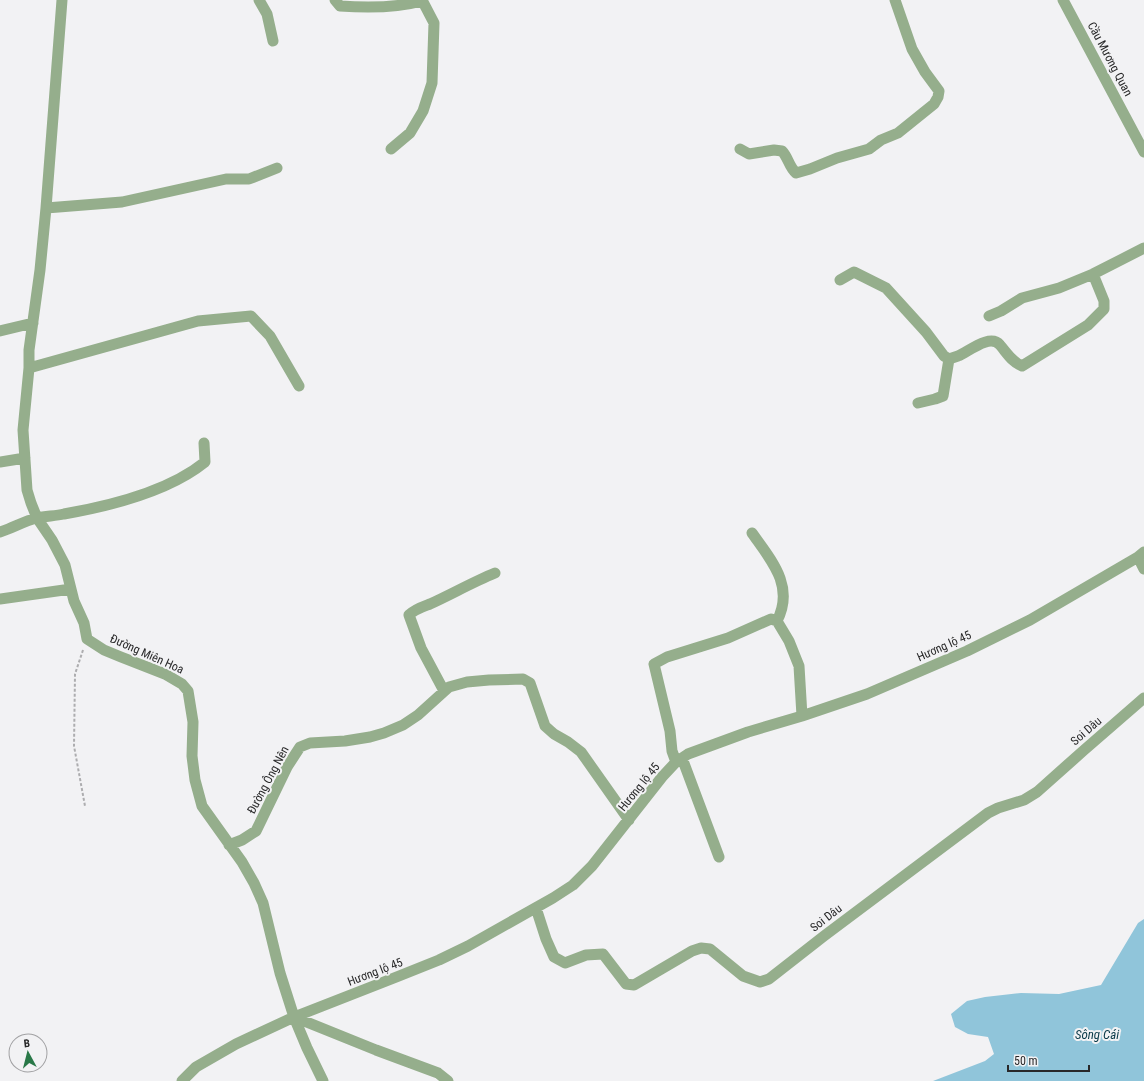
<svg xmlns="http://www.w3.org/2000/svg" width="1144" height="1081" font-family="'Roboto Condensed',sans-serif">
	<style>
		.water { fill: #90c5da }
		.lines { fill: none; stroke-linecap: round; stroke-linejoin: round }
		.path { stroke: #adadaf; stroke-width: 2; stroke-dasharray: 3 2; stroke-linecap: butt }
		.street { stroke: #95ae8c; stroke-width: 11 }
		.labels { text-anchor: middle; stroke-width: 4; stroke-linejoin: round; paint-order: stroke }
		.street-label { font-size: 12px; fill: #282829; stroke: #f2f2f4 }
		.water-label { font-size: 13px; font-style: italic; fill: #093948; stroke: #f2f2f4 }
	</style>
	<rect width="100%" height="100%" fill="#f2f2f4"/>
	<path class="water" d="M 1144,919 L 1144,1081 L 933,1081 L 985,1061 L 994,1054 L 988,1037 L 968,1034 L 955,1027 L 951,1014 L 967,1001 L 985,997 L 1021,993 L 1059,994 L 1101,985 L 1138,923 Z"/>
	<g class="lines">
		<path class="path" d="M 83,650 L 75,674 L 74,746 L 85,806"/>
		<path class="street" d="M 62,0 L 46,208 L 40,270 L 29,350 L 29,368 L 23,430 L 27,490 L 31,503 L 37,518 L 52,540 L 65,565 L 74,601 L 84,623 L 87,639 L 104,650 L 121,657 L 165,674 L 182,684 L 188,691 L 193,722 L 192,756 L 195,780 L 202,806 L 242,862 L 254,883 L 263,903 L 280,973 L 294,1017 L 376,1050 L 438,1073 L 448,1081
			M 259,0 L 267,14 L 273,41
			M 335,0 L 340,6 C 367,8 396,8 422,1
			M 1063,0 L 1144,152
			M 391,149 L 410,133 L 423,111 L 432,83 L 434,23 L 422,0
			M 740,149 L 749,154 L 774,150 L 782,151 C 788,157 789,167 796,173 L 810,169 L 837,158 L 869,149 L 881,140 L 898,133 L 934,104 L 938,97 L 939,91 L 925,72 L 912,49 L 895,0
			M 46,208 L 122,202 L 226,179 L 249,179 L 277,168
			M 840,280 L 854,272 L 886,288 L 926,332 L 944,356 L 949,359 C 952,358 955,357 958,356 C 968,352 990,333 1000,345 C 1007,353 1011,361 1022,366 L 1088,325 L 1104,309 L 1104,301 L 1093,274
			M 989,316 L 1001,311 L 1022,298 L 1059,288 L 1093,274 L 1144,248
			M 0,331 L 33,323
			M 29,368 L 198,321 L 251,316 L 270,336 L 299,386
			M 918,403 L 935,399 L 943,396 L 949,359
			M 0,462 L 25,458
			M 0,532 C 13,528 24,521 37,518 C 46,516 55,516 64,514 C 110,506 168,492 205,462 L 204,443
			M 752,533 C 771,560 795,586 777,621
			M 1138,557 L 1144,569
			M 0,599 L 71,589
			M 444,691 L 421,648 L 409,615 C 415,609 422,607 430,604 C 452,594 473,582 495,573
			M 682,758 L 719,857
			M 676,762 L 672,751 L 670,731 L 654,664 L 667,657 L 728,638 L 771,619 L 777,621 L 789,641 L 799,666 L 802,716
			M 229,845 L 242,840 L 256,831 L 287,767 L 300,747 L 310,743 L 345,741 L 370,737 L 384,733 L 403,725 L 418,715 L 449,687 L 467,682 L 489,680 L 523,679 L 530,683 L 545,726 L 554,734 L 568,742 L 581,752 L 629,820
			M 536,908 L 546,939 L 554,957 L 565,963 L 586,955 L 603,954 L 626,984 L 634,985 L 692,951 L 701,948 L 710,949 L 743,976 L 760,982 L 769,979 L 824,936 L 988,813 L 998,808 L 1024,800 L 1037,792 L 1083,751 L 1144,698
			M 294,1017 L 307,1048 L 323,1081
			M 182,1081 L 196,1067 L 236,1044 L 294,1017 L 399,976 L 439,960 L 468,946 L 553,898 L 573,885 L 592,866 L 662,777 L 676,762 L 688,754 L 748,732 L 802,716 L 867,694 L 967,651 L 1030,620 L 1138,557 L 1144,552"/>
	</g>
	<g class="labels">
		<g class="street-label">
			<text transform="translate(1110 59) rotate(62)" y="4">Cầu Mương Quan</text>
			<text transform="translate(944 646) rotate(-24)" y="4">Hương lộ 45</text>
			<text transform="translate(147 654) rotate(24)" y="4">Đường Miên Hoa</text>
			<text transform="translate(1086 731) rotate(-41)" y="4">Soi Dâu</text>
			<text transform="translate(268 780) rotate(-62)" y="4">Đường Ông Nên</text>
			<text transform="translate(639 787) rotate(-51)" y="4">Hương lộ 45</text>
			<text transform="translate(826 918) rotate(-38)" y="4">Soi Dâu</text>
			<text transform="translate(375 972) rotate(-21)" y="4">Hương lộ 45</text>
		</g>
		<g class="water-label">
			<text x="1097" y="1039">Sông Cái</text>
		</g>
	</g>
	<g transform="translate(28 1053) rotate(353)"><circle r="19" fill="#f2f2f4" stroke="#a1a1a3"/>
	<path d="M0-3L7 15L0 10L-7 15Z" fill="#297848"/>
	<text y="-6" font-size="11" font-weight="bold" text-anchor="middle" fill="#282829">B</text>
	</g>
	<path d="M1008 1065v6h81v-6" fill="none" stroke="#282829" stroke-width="2"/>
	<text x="1014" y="1065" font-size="12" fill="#282829" stroke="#f2f2f4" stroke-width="3" paint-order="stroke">50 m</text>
</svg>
